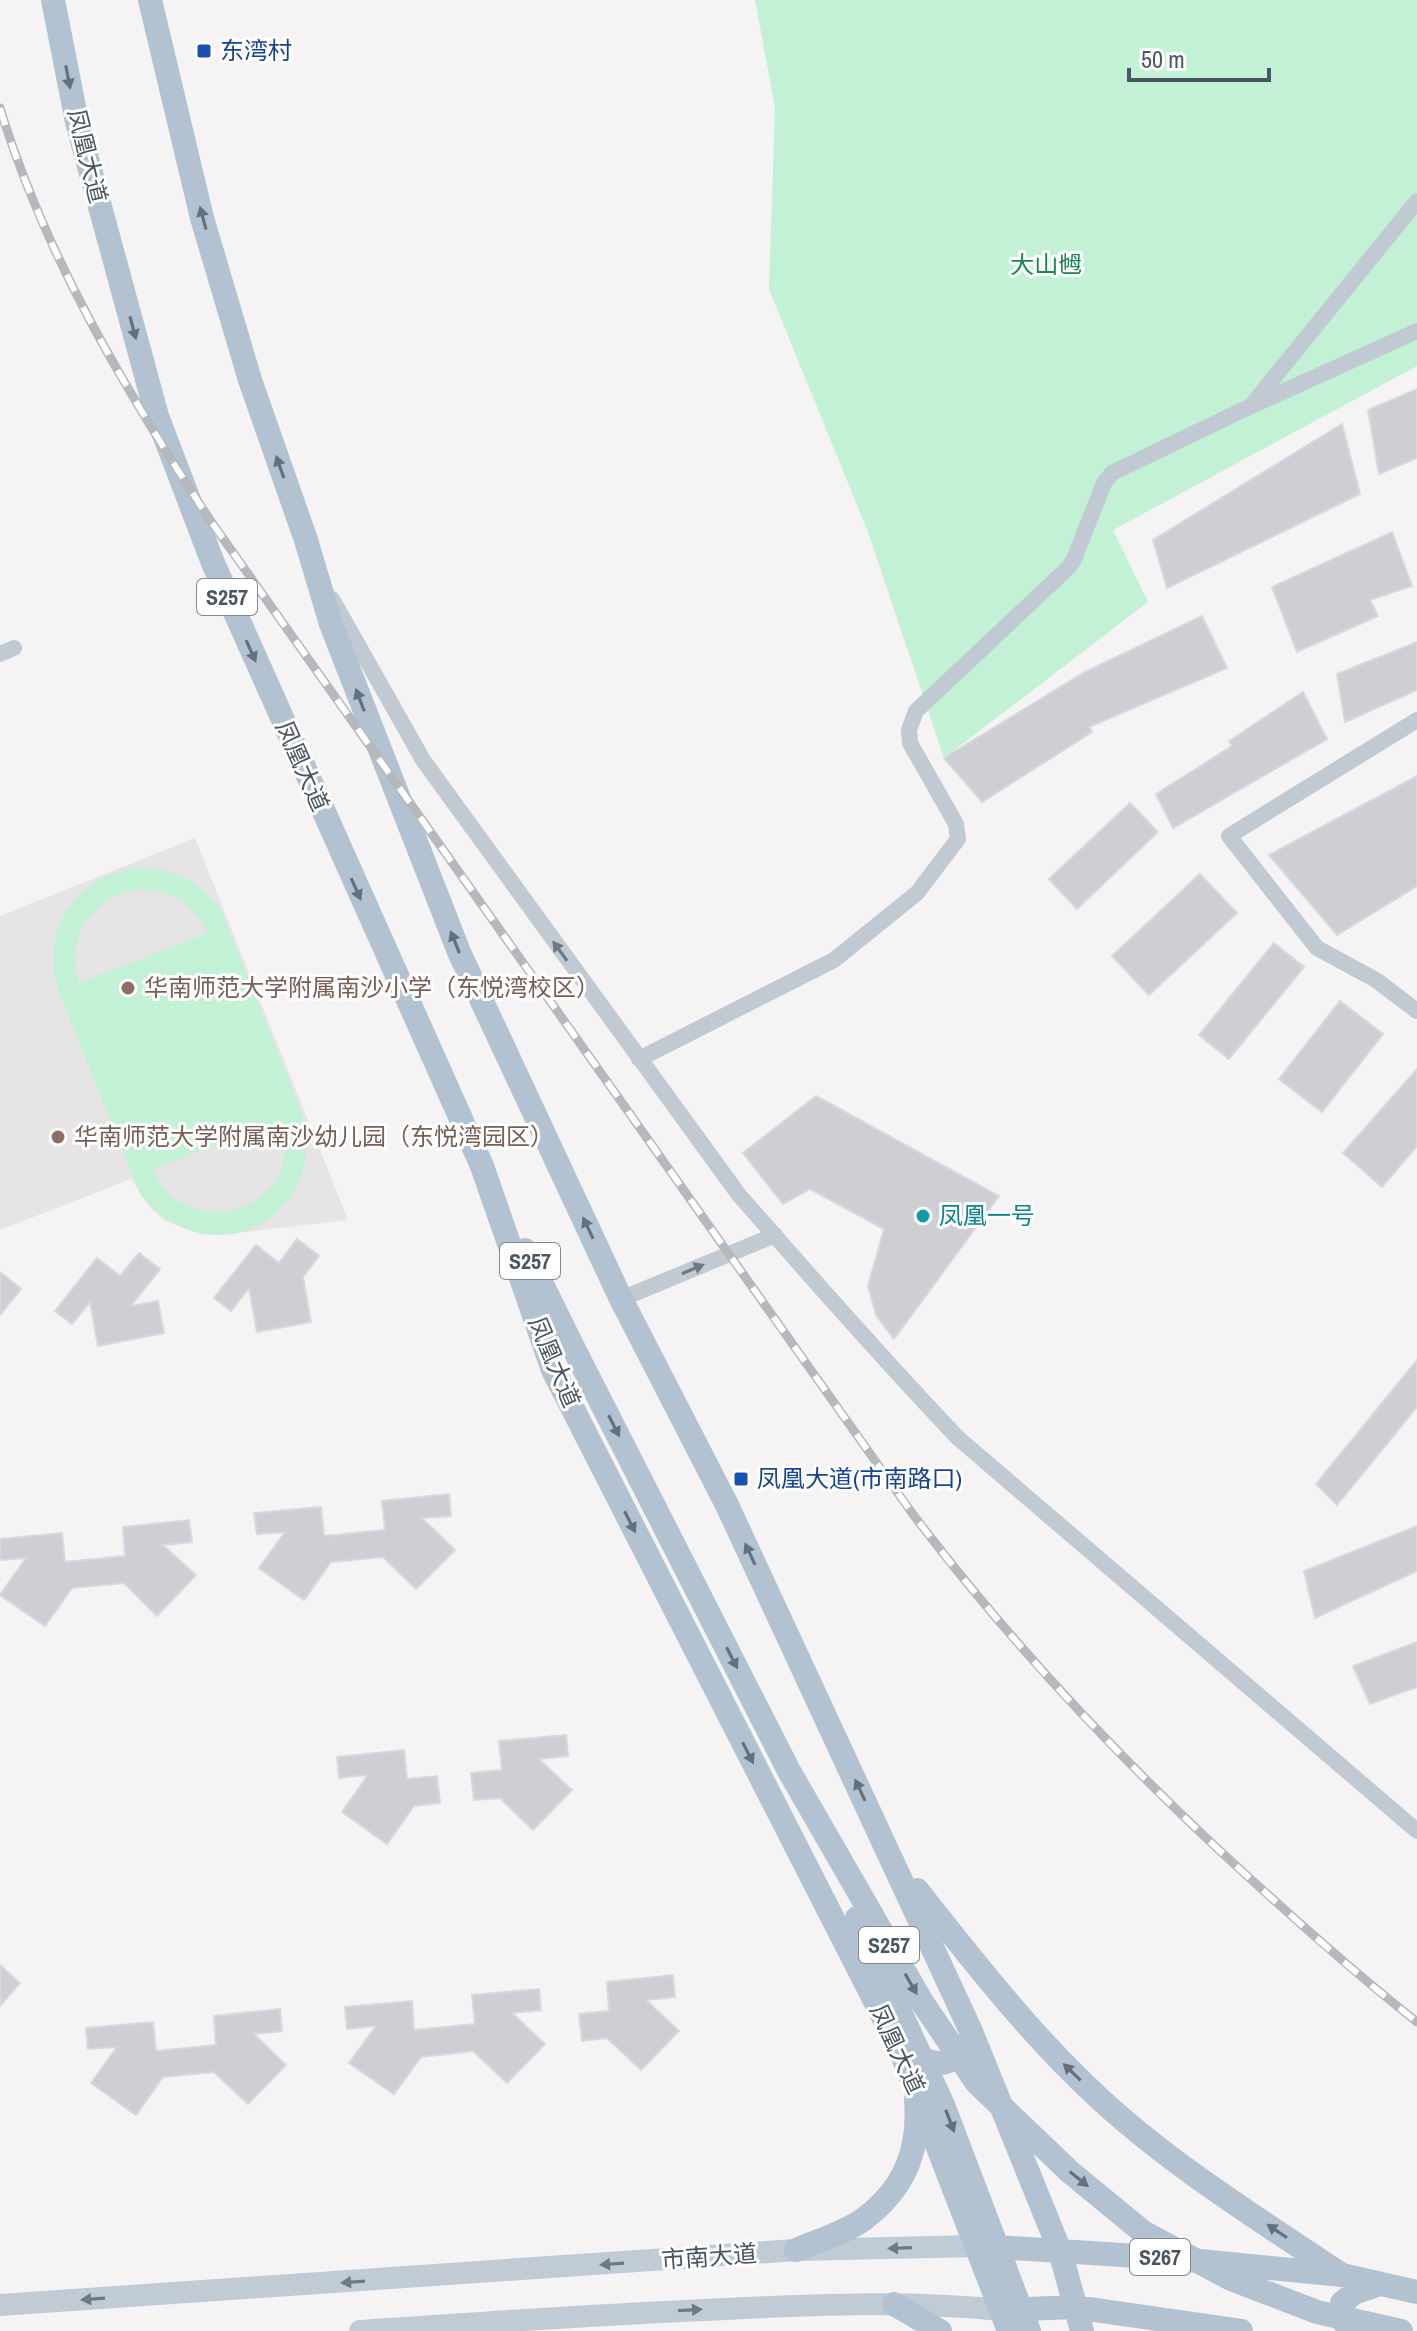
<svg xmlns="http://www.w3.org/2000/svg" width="1417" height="2331" font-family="'Archivo Narrow','Noto Sans SC',sans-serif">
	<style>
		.education { fill: #e6e4e5 }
		.green { fill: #c3f1d5; fill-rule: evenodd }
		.building { fill: #cdcfd5; stroke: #d7d9de; stroke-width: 2 }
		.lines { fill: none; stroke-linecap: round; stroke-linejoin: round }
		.street { stroke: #c1cad2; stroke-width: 16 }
		.secondary { stroke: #c1cbd6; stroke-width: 22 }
		.primary { stroke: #b3c2d1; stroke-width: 24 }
		.rail-casing { stroke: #b5b8bd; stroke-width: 9 }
		.rail { stroke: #fff; stroke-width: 6; stroke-dasharray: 18; stroke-linecap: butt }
		.primary-bridge { stroke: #b3c2d1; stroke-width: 24 }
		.oneway { fill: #64717d }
		.oneway2 { fill: #6e7983 }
		.oneway3 { fill: #6e7984 }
		.transit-dot { fill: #1a4fb4; stroke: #fff; stroke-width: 3 }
		.education-dot { fill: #8d6e63; stroke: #fff; stroke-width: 3 }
		.culture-dot { fill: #0f9aa8; stroke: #fff; stroke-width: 3 }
		.labels { text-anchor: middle; stroke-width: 6; stroke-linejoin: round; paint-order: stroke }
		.shield { fill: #fff; stroke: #808990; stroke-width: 2 }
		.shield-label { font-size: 22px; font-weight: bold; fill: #4a5661 }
		.transit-label { font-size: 24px; fill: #164399; stroke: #fff; text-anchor: start }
		.street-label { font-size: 24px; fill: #4a5661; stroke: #fff }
		.park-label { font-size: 24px; fill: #17864f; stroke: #fff }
		.education-label { font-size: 24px; fill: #785e54; stroke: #fff; text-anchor: start }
		.culture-label { font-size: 24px; fill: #0d838f; stroke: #fff; text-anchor: start }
	</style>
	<rect width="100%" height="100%" fill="#f5f3f3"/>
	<path class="education" d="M 195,838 L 348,1220 L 221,1235 L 202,1234 L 166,1221 L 151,1209 L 131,1179 L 0,1230 L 0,916 Z"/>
	<path class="green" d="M 755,0 L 1417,0 L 1417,366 L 1113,530 L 1148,602 L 944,758 L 868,532 L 769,289 L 775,108 Z
		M 139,867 C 174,869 198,880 220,908 L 302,1113 C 330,1220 208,1280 140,1194 L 58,990 C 41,925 74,878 139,867 ZM 140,889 C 171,890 195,904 207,933 L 79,983 C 65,936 93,897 140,889 ZM 280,1120 C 311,1203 193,1252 152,1170 Z"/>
	<path class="building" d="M 1417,389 L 1417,458 L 1379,474 L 1368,410 Z
		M 1342,424 L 1360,494 L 1167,588 L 1153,540 Z
		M 1392,532 L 1412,586 L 1370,600 L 1378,616 L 1297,652 L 1272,587 Z
		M 1202,616 L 1227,668 L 1089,727 L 1092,732 L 982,802 L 944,758 L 1085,672 Z
		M 1417,642 L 1417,690 L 1345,722 L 1337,674 Z
		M 1303,692 L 1327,739 L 1173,828 L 1156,794 L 1232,746 L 1229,741 Z
		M 1417,776 L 1417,886 L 1337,935 L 1269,855 Z
		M 1130,803 L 1158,832 L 1077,909 L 1049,879 Z
		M 1200,874 L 1237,913 L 1149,995 L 1112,956 Z
		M 1274,943 L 1304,967 L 1229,1059 L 1199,1035 Z
		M 1340,1001 L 1383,1034 L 1322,1112 L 1279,1079 Z
		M 1417,1069 L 1417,1146 L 1382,1187 L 1343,1153 Z
		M 816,1096 L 999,1196 L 894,1339 L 876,1315 L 868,1286 L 884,1229 L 810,1189 L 783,1204 L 743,1153 Z
		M 297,1239 L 319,1256 L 303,1277 L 311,1322 L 257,1332 L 249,1288 L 231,1311 L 214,1298 L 256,1245 L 279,1263 Z
		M 139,1253 L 160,1269 L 131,1306 L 158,1301 L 164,1333 L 98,1346 L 90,1302 L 72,1324 L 55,1311 L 97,1258 L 120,1276 Z
		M 0,1272 L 21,1289 L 0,1315 Z
		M 1417,1360 L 1417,1407 L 1337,1505 L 1316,1484 Z
		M 449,1494 L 451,1516 L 422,1518 L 455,1550 L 416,1589 L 383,1557 L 331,1562 L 304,1600 L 259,1568 L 285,1532 L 257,1534 L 254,1513 L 321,1507 L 324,1536 L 385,1530 L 382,1501 Z
		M 189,1520 L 192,1542 L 163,1545 L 196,1575 L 157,1616 L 124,1583 L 72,1588 L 45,1626 L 0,1595 L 26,1558 L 0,1560 L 0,1539 L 62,1533 L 65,1562 L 125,1556 L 123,1527 Z
		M 1417,1526 L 1417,1571 L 1315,1618 L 1304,1571 Z
		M 1417,1642 L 1417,1687 L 1370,1704 L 1353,1666 Z
		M 566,1735 L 568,1756 L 539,1759 L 572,1790 L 533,1830 L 500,1798 L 474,1800 L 471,1773 L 502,1770 L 499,1741 Z
		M 404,1750 L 407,1779 L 437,1776 L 440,1803 L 414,1806 L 387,1844 L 342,1812 L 368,1775 L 339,1778 L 337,1757 Z
		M 0,1965 L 20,1983 L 0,2006 Z
		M 673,1975 L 675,1997 L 646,2000 L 679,2031 L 641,2070 L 607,2038 L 582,2041 L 579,2014 L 609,2011 L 607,1982 Z
		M 539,1989 L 541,2010 L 512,2013 L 545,2044 L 507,2083 L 473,2051 L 421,2057 L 394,2094 L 349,2063 L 376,2026 L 347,2029 L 345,2007 L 412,2001 L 414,2030 L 475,2024 L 472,1995 Z
		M 280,2009 L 282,2031 L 254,2034 L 286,2065 L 248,2104 L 214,2072 L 163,2077 L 136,2115 L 91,2083 L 117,2047 L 88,2049 L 86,2028 L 153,2022 L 156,2051 L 216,2045 L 214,2016 Z"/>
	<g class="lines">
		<path class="street" d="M 1256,404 L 1417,331
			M 332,599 L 423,760 L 739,1195 C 811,1277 883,1359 958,1438 L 1417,1831
			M 0,654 L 14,648
			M 1417,720 L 1229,836 L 1317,948 L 1376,980 L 1417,1011
			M 639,1059 L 834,960 L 917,893 L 958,839 L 956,824 L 910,743 L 909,730 L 916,711 L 1069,567 L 1074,559 L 1104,483 L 1112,473 L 1251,406 L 1417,201
			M 621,1299 L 775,1235"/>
		<path class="secondary" d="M 0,2305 L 796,2250 L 978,2246
			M 360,2331 C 475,2323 590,2315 705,2310 C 804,2305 903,2300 1002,2310"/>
		<path class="primary" d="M 53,0 L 77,122 L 157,416 L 213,563 L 482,1166 L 553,1370 L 901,2052 L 1009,2331
			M 150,0 L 202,218 L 250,380 L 306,540 L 331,624 L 459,952 L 621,1299 L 727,1505 L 970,2029 L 1060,2251 L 1082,2331
			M 525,1250 L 578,1357
			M 917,1890 C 975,1963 1032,2037 1101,2100 C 1174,2167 1260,2220 1342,2275
			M 907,2054 C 934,2064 944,2069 968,2050 L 969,2042
			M 980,2246 L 1169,2258 L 1342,2275 L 1417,2292
			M 796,2250 C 817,2241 845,2233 864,2219 C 905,2188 920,2150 916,2100
			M 894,2304 L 940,2331
			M 1002,2310 L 1074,2307 L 1241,2331
			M 1349,2331 L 1341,2315 L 1342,2303 L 1354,2293 L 1377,2285"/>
		<defs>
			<path id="rail" d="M 0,108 C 45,256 126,391 210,520 L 912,1513 C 1014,1648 1130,1770 1255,1883 C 1308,1931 1361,1978 1417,2022"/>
		</defs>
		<use href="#rail" class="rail-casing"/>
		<use href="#rail" class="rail"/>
		<path class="primary-bridge" d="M 578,1357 L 789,1771 L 922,2002 L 977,2083 L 1070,2172 L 1143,2232 L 1231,2279 L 1317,2312 L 1401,2331
			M 857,1918 L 943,2105 L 1029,2331"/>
	</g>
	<defs><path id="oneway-solid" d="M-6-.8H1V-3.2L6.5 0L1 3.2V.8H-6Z" transform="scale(2)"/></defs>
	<g class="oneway">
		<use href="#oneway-solid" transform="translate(68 77) rotate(79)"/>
		<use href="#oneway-solid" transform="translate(203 218) rotate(-105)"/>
		<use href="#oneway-solid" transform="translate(133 328) rotate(75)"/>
		<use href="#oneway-solid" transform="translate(280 467) rotate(-109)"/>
		<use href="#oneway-solid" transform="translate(251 651) rotate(66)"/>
		<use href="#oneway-solid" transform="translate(360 700) rotate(-111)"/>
		<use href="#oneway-solid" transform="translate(356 889) rotate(66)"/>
		<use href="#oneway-solid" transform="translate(455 942) rotate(-112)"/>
		<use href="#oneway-solid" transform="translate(588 1228) rotate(-115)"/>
		<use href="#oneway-solid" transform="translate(614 1426) rotate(63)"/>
		<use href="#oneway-solid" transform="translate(630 1522) rotate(63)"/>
		<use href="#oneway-solid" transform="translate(750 1554) rotate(-115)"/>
		<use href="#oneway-solid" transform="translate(732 1658) rotate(63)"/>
		<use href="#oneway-solid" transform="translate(748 1753) rotate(63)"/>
		<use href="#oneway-solid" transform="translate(860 1790) rotate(-115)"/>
		<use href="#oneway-solid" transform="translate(911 1984) rotate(60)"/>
		<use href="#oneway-solid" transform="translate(1072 2072) rotate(-136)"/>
		<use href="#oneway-solid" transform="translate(950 2121) rotate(69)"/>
		<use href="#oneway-solid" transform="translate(1079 2179) rotate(39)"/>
		<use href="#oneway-solid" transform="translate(1277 2231) rotate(-146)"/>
	</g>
	<g class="oneway2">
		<use href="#oneway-solid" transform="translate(560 951) rotate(-126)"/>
		<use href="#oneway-solid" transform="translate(693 1269) rotate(-23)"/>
	</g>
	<g class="oneway3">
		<use href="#oneway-solid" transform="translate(900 2248) rotate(178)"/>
		<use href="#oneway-solid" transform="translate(612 2264) rotate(176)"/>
		<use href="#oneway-solid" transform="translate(353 2282) rotate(176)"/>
		<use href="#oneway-solid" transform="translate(93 2299) rotate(176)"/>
		<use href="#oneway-solid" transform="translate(690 2310) rotate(-3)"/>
	</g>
	<g class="transit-dot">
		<rect x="196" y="43" width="16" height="16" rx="4"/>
		<rect x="733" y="1471" width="16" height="16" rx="4"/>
	</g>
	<g class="education-dot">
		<circle cx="128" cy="988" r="8"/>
		<circle cx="58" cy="1137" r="8"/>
	</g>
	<circle class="culture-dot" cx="923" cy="1216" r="8"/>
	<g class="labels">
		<g class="shield">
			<rect x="197" y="579" width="60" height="36" rx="6"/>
			<rect x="500" y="1243" width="60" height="36" rx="6"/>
			<rect x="859" y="1927" width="60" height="36" rx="6"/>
			<rect x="1130" y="2239" width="60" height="36" rx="6"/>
		</g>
		<g class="shield-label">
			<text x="227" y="605">S257</text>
			<text x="530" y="1269">S257</text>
			<text x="889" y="1953">S257</text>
			<text x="1160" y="2265">S267</text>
		</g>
		<g class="transit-label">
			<text x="220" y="59">东湾村</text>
			<text x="757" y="1487">凤凰大道(市南路口)</text>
		</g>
		<g class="street-label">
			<text transform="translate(87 156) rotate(76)" y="8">凤凰大道</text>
			<text transform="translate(302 766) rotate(66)" y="8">凤凰大道</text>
			<text transform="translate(554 1362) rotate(67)" y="8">凤凰大道</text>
			<text transform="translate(897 2049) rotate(65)" y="8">凤凰大道</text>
			<text transform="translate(709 2257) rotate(-4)" y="8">市南大道</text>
		</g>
		<g class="park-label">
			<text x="1046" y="273">大山乸</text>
		</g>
		<g class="education-label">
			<text x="144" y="996">华南师范大学附属南沙小学（东悦湾校区）</text>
			<text x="74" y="1145">华南师范大学附属南沙幼儿园（东悦湾园区）</text>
		</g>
		<g class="culture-label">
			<text x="939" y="1224">凤凰一号</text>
		</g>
	</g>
	<path d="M1129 68v12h140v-12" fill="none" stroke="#4a5661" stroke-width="4"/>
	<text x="1141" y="68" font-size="24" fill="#4a5661" stroke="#ffffff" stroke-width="6" paint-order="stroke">50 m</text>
</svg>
